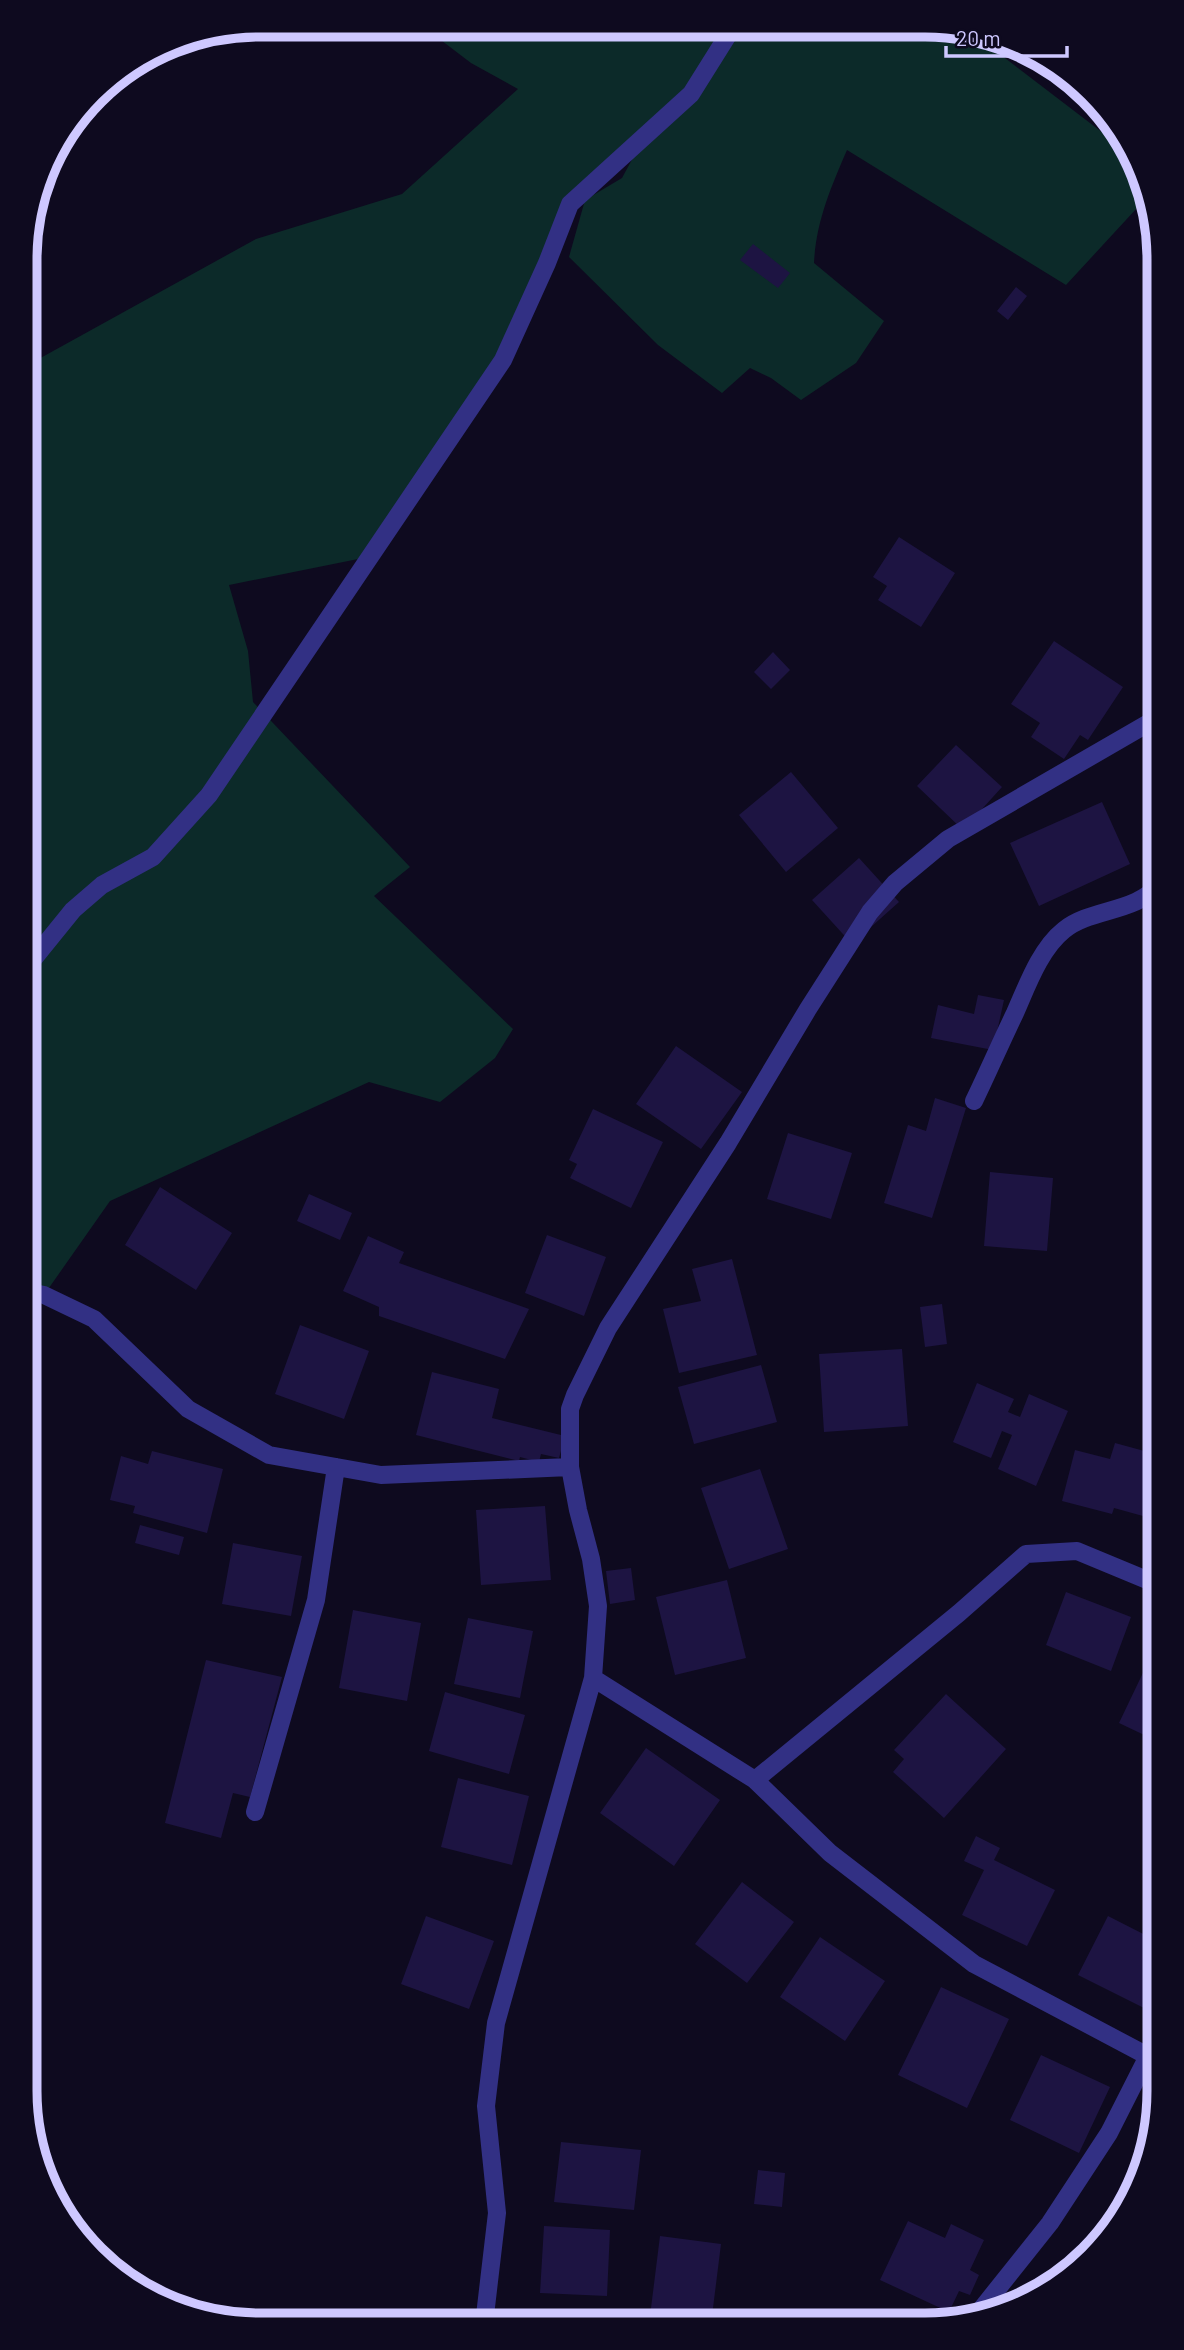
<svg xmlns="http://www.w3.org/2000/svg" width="1184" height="2350" font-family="Barlow,sans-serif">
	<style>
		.green { fill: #0c2a29 }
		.building { fill: #1d1442 }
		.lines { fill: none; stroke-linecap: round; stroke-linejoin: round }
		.minor { stroke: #323084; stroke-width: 18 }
		.rim { fill: none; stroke: #cec8ff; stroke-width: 9 }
	</style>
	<rect width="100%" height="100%" fill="#0e0a1f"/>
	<path class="green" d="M 430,26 L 967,29 L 1124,149 L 1147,184 L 1149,195 L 1066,285 L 847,150 C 831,187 816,222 814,263 L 884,321 L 856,363 L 801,400 L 771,378 L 750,368 L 722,393 L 658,345 L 569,257 L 585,200 L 622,178 L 642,141 L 570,204 L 503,360 L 368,557 L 229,585 L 248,651 L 253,702 L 410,867 L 374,896 L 513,1029 L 495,1058 L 440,1102 L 369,1082 L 110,1201 L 44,1295 L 25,1291 L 26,366 L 256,239 L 402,194 L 518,89 L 471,63 L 429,31 Z"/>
	<path class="building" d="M 753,244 L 790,273 L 778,288 L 740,260 Z
		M 1016,287 L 1027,296 L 1008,320 L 997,311 Z
		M 899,537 L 955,573 L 921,627 L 878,600 L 887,586 L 873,577 Z
		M 1054,641 L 1123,687 L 1088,740 L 1080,735 L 1064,759 L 1031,737 L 1040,723 L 1011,704 Z
		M 773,652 L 790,670 L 771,689 L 754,672 Z
		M 956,745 L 1002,787 L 963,830 L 917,786 Z
		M 791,772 L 838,828 L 786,872 L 739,815 Z
		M 1102,802 L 1130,864 L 1039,906 L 1010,843 Z
		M 859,858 L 899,902 L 852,944 L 812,900 Z
		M 978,995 L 1004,1000 L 993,1050 L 931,1038 L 938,1005 L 974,1014 Z
		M 676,1046 L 742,1092 L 701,1149 L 636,1104 Z
		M 935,1098 L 966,1108 L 932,1218 L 884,1203 L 908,1125 L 926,1131 Z
		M 593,1109 L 663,1142 L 631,1208 L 570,1178 L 577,1164 L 569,1160 Z
		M 788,1133 L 852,1153 L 831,1219 L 767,1199 Z
		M 990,1172 L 1053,1178 L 1047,1251 L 984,1246 Z
		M 160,1187 L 232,1233 L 196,1290 L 125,1245 Z
		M 309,1194 L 352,1213 L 340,1240 L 297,1221 Z
		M 547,1235 L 606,1257 L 584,1316 L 525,1293 Z
		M 368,1236 L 404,1252 L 399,1263 L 529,1309 L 505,1359 L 379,1316 L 379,1307 L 343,1291 Z
		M 732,1259 L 757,1355 L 679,1373 L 663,1309 L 701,1301 L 692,1269 Z
		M 942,1304 L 947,1344 L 925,1347 L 920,1307 Z
		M 300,1325 L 369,1351 L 344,1419 L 275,1394 Z
		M 902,1349 L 908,1426 L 824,1432 L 819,1354 Z
		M 761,1365 L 777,1422 L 694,1444 L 678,1387 Z
		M 432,1372 L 499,1389 L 492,1418 L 565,1436 L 559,1458 L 541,1454 L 539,1462 L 520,1457 L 519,1461 L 416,1435 Z
		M 977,1383 L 1014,1399 L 1008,1412 L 1020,1417 L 1029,1394 L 1068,1411 L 1036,1486 L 998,1469 L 1012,1435 L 1002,1431 L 991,1458 L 953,1442 Z
		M 1115,1443 L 1159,1455 L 1159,1507 L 1147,1504 L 1143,1516 L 1114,1508 L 1112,1514 L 1062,1501 L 1075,1450 L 1110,1459 Z
		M 152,1451 L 223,1469 L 207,1533 L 133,1513 L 135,1506 L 110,1500 L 121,1456 L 148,1464 Z
		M 760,1469 L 788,1549 L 729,1569 L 701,1488 Z
		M 545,1506 L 551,1580 L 481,1585 L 476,1510 Z
		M 140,1525 L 184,1537 L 179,1555 L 135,1543 Z
		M 233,1543 L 302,1556 L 291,1616 L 222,1604 Z
		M 631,1568 L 635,1600 L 610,1604 L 606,1571 Z
		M 727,1580 L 746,1658 L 675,1675 L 656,1597 Z
		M 1066,1592 L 1131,1617 L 1111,1671 L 1046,1645 Z
		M 353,1610 L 421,1623 L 407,1701 L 339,1688 Z
		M 468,1618 L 533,1631 L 520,1698 L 454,1684 Z
		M 1151,1656 L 1159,1659 L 1159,1742 L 1119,1723 Z
		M 206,1660 L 282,1677 L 250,1797 L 233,1793 L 221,1838 L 165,1823 Z
		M 445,1692 L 525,1715 L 509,1774 L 429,1751 Z
		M 946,1694 L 1006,1749 L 944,1818 L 893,1772 L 904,1759 L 894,1750 Z
		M 646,1748 L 720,1800 L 674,1866 L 600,1813 Z
		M 458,1778 L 529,1796 L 512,1865 L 441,1847 Z
		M 976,1836 L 1000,1848 L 994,1860 L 1055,1890 L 1027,1946 L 962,1915 L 984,1870 L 964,1861 Z
		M 742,1882 L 794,1922 L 747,1983 L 695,1944 Z
		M 426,1916 L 494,1941 L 469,2009 L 401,1984 Z
		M 1108,1916 L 1159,1942 L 1159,1992 L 1150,2011 L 1078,1975 Z
		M 820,1937 L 885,1981 L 845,2041 L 780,1997 Z
		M 941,1987 L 1009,2019 L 967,2108 L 898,2075 Z
		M 1041,2055 L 1110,2087 L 1079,2153 L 1010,2120 Z
		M 1148,2133 L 1152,2135 L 1142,2180 L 1120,2219 L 1107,2212 Z
		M 561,2142 L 641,2150 L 634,2210 L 554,2202 Z
		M 758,2170 L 785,2173 L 782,2207 L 754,2204 Z
		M 908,2221 L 945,2238 L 951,2224 L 984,2240 L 970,2270 L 979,2275 L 970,2295 L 959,2291 L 949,2312 L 880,2280 Z
		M 544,2226 L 610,2230 L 607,2296 L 540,2293 Z
		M 660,2236 L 721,2244 L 711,2324 L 650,2316 Z"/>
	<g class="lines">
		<path class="minor" d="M 26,968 L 73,910 L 102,885 L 153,857 L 209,795 L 503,360 L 547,263 L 570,204 L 691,94 L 733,27
			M 974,1101 C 988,1072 1001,1042 1015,1013 C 1027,986 1040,949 1064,930 C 1091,908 1137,913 1159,884
			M 25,1291 L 44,1295 L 94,1319 L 188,1409 L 269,1455 L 381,1475 L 570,1467
			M 593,1678 L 755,1780 L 830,1853 L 974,1964 L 1159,2062
			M 755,1780 L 959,1613 L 1026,1554 L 1077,1551 L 1159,1585
			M 255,1812 L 316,1600 L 336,1467
			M 975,2317 L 1050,2223 L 1109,2133 L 1148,2056
			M 484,2324 L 497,2213 L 486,2106 L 496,2023 L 593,1678 L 598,1606 L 591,1559 L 578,1510 L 570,1467 L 570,1409 L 575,1395 L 608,1328 L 728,1143 L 808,1009 L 870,912 L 895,883 L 948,839 L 1159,717"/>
	</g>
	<path d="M0 0H1184V2350H0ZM259 37H925A222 222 0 0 1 1147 259V2091A222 222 0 0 1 925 2313H259A222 222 0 0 1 37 2091V259A222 222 0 0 1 259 37Z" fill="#0e0a1f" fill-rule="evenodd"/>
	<path class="rim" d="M259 37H925A222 222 0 0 1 1147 259V2091A222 222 0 0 1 925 2313H259A222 222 0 0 1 37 2091V259A222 222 0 0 1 259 37Z"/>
	<path d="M946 46v10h121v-10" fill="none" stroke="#cec8ff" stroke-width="3.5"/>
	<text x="956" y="46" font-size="21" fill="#cec8ff" stroke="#0e0a1f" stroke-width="5" paint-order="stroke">20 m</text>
</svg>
